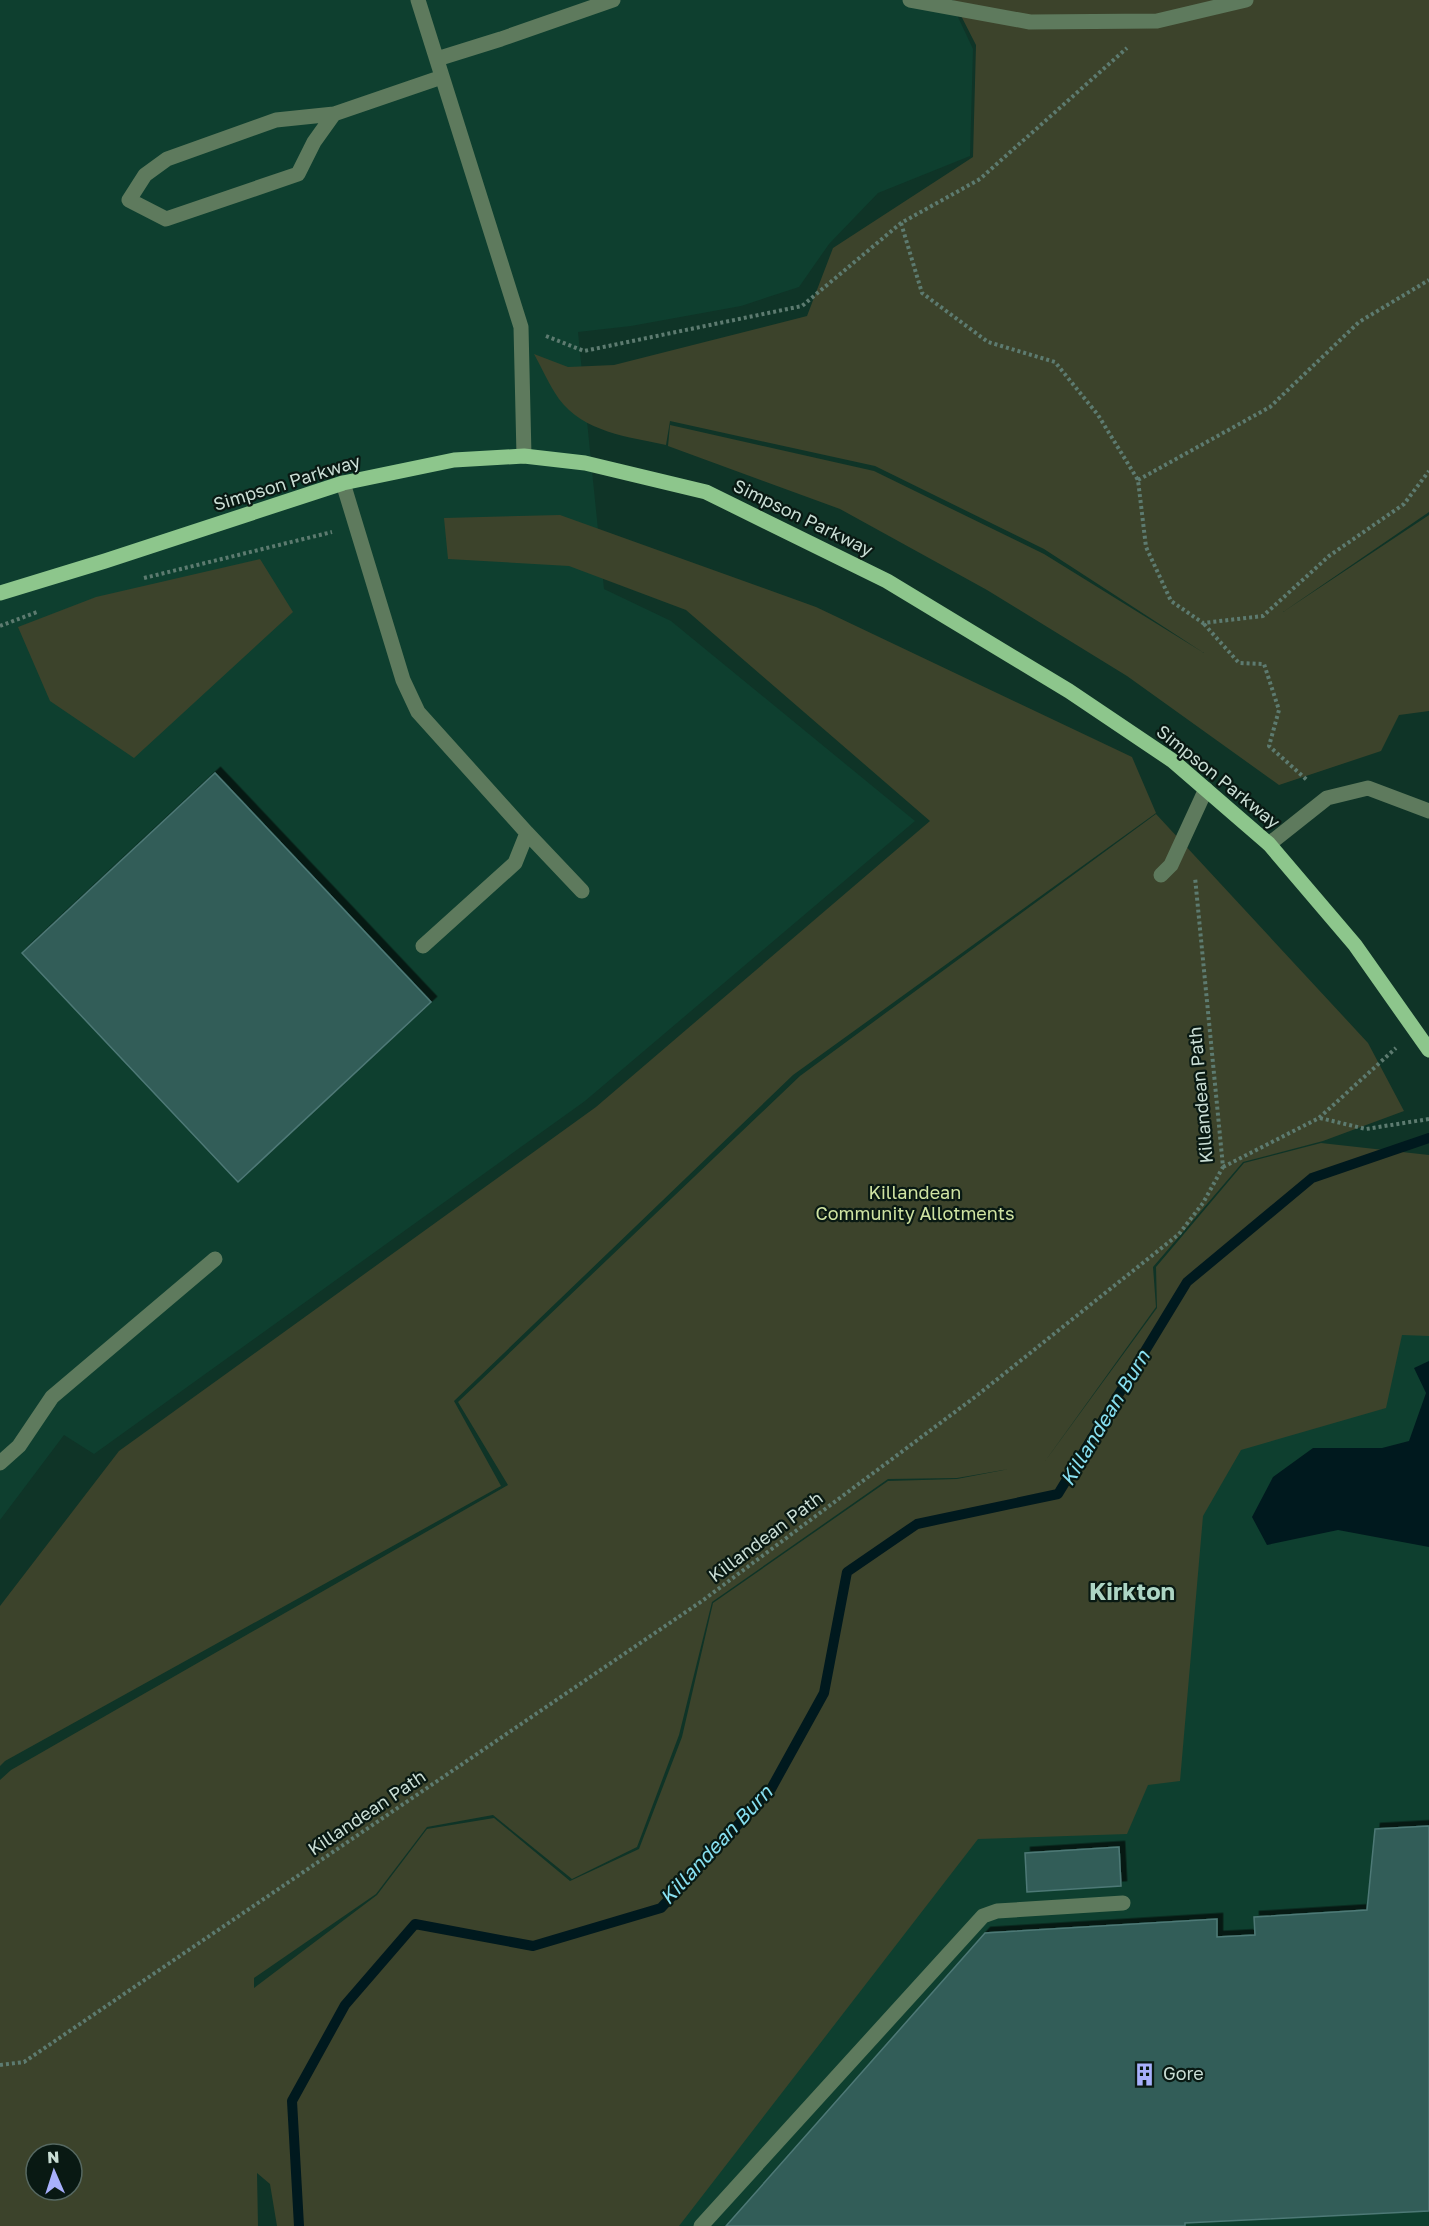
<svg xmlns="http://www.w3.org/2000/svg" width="1429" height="2226" font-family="'Golos Text',sans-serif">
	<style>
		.built { fill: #0e3f2f }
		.green { fill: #3c432b; fill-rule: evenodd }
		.water { fill: #00191e }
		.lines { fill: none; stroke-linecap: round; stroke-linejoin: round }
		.stream { stroke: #00191e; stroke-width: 10 }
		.building { fill: #315d59; stroke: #4e7976; stroke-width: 1.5; filter: url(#shadow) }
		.path { stroke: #5d7b70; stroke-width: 4; stroke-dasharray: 3 3; stroke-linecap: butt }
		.minor { stroke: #5e7a5d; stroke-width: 15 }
		.major { stroke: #8dc68c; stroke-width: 15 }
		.labels { text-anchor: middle; stroke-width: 4.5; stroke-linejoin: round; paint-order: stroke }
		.street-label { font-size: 18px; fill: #caded5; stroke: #091913 }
		.park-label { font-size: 18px; fill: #d0e4a2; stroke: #091913 }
		.poi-label { font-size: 18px; fill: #caded5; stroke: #091913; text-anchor: start }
		.water-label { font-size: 20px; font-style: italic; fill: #88e1f2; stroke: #091913 }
		.district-label { font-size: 24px; font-weight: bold; fill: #add5c4; stroke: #091913 }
	</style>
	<defs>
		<filter id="shadow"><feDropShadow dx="5.5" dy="-5.5" stdDeviation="0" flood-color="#0009"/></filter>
	</defs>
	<rect width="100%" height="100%" fill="#0f3427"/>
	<path class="built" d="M 0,0 L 950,0 L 973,49 L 970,156 L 878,193 L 829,244 L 799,287 L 741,306 L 631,326 L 578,332 L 604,589 L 671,621 L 915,821 L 585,1101 L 94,1454 L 64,1435 L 0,1520 Z
		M 1429,1290 L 1429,2226 L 466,2226 L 1273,1371 Z"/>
	<path class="green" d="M 953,0 L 1429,0 L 1429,512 L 1283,612 L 1429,515 L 1429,711 L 1399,715 L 1381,751 L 1279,785 L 1127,676 L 987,590 L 840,509 L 668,446 L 670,425 L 874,471 L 1044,554 L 1204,653 L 1044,549 L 875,466 L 670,421 L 666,445 C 629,437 583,432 559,399 C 549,385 542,368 534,354 L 568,367 L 614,365 L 807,316 L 833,248 L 973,157 L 976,45 Z
		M 560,515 L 816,607 L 1132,757 L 1156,813 L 793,1075 L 454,1401 L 501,1486 L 5,1761 L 0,1766 L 0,1606 L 119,1451 L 596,1107 L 930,821 L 686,610 L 569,566 L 448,559 L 444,518 Z
		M 260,559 L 293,612 L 134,758 L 50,701 L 18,627 L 96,597 Z
		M 1156,814 L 1368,1043 L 1404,1111 L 1323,1141 L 1243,1162 L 1153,1267 L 1156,1307 L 1043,1464 L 1157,1308 L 1156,1267 L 1244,1163 L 1321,1143 L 1429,1155 L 1429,1336 L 1402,1335 L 1386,1408 L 1241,1450 L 1203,1516 L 1180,1781 L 1148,1785 L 1127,1834 L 978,1839 L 679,2226 L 277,2226 L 270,2184 L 257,2173 L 258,2226 L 0,2226 L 0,1780 L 11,1770 L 508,1485 L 458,1402 L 800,1076 ZM 1009,1469 L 957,1479 L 888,1481 L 713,1603 L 682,1737 L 639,1849 L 570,1881 L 494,1818 L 427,1829 L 377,1895 L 254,1988 L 254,1978 L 376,1894 L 427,1827 L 493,1815 L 572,1879 L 637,1847 L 679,1735 L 712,1602 L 888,1479 L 957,1478 ZM 36,2154 L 72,2154 L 72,2190 L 36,2190 Z"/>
	<path class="water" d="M 1429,1361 L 1429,1547 L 1338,1530 L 1267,1545 L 1252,1517 L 1273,1477 L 1313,1448 L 1382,1448 L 1409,1441 L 1426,1393 L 1414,1368 Z"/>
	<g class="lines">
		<path class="stream" d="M 299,2226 L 292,2101 L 345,2005 L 415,1924 L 533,1946 L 661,1908 L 771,1789 L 824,1693 L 847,1572 L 917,1524 L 1058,1494 L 1187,1282 L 1312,1178 L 1429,1138"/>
	</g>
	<path class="building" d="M 215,773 L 431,1002 L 238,1182 L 22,953 Z
		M 1429,1826 L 1429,2211 L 1185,2223 L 1185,2226 L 726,2226 L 985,1933 L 1217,1919 L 1217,1937 L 1255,1935 L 1254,1917 L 1367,1910 L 1375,1829 Z
		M 1119,1847 L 1121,1886 L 1027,1892 L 1025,1853 Z"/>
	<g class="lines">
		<path class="path" d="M 901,223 L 922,293 L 988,342 L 1055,362 L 1098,415 L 1138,480 L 1146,547 L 1171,601 L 1203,623 L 1263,616 L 1329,556 L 1404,504 L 1429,471
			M 546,336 L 584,351 L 802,306 L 901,223 L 980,179 L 1127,48
			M 1138,480 L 1270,407 L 1359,322 L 1429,280
			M 144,578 L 332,532
			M 1204,624 L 1239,663 L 1264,664 L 1279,710 L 1269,746 L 1307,780
			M 0,626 L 37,612
			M 1320,1118 L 1366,1129 L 1429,1119
			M 1223,1167 L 1319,1118 L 1396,1048
			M 0,2065 L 24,2062 L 702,1601 L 975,1397 L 1179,1234 L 1203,1203 L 1223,1167 L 1195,877"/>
		<path class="minor" d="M 418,0 L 521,327 L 524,456
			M 910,0 L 1030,22 L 1157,21 L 1246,0
			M 437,59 L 501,39 L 613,0
			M 334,114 L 314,142 L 298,174 L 166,219 L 129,200 L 145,175 L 167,159 L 276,120 L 334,114 L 442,77
			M 343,483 L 403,680 L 418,712 L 527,833 L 582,891
			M 1269,844 L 1327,798 L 1368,788 L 1429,811
			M 1161,875 L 1171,865 L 1206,789
			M 423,946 L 515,863 L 527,833
			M 0,1463 L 19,1446 L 52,1397 L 215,1259
			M 701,2226 L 983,1916 L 997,1911 L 1123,1903"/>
		<path class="major" d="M 0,593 L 105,561 L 343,483 L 454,460 L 524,456 L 585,463 L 706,492 L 887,581 L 1069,691 L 1173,761 L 1269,844 L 1355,945 L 1429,1050"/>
	</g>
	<defs>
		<symbol id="building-bare" viewBox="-9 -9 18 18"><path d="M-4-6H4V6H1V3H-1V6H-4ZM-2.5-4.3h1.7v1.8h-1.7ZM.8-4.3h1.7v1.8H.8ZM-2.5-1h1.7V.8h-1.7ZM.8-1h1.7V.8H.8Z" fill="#a8b0fc" stroke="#091913" stroke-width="2.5" paint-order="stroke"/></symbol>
	</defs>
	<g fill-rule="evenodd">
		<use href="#building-bare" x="1128" y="2058" width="33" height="33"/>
	</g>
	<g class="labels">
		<g class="street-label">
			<text transform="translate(287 483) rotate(-17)" y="6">Simpson Parkway</text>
			<text transform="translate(803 518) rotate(26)" y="6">Simpson Parkway</text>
			<text transform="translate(1218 777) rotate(39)" y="6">Simpson Parkway</text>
			<text transform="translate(1201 1095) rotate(-95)" y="6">Killandean Path</text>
			<text transform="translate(766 1537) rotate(-37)" y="6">Killandean Path</text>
			<text transform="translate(367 1813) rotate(-34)" y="6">Killandean Path</text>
		</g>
		<g class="park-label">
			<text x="915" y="1199">Killandean<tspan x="915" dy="21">Community Allotments</tspan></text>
		</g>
		<g class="poi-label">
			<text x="1163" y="2080">Gore</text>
		</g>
		<g class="water-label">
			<text transform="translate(1105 1418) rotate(-59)" y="7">Killandean Burn</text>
			<text transform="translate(716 1845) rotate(-47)" y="7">Killandean Burn</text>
		</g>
		<g class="district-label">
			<text x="1132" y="1600">Kirkton</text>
		</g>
	</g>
	<g transform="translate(54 2172) rotate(357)"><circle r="28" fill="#091913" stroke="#566861" stroke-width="1.5"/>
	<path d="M0-4.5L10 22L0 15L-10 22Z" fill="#a8b0fc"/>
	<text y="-9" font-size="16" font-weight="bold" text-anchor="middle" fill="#caded5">N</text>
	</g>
</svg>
